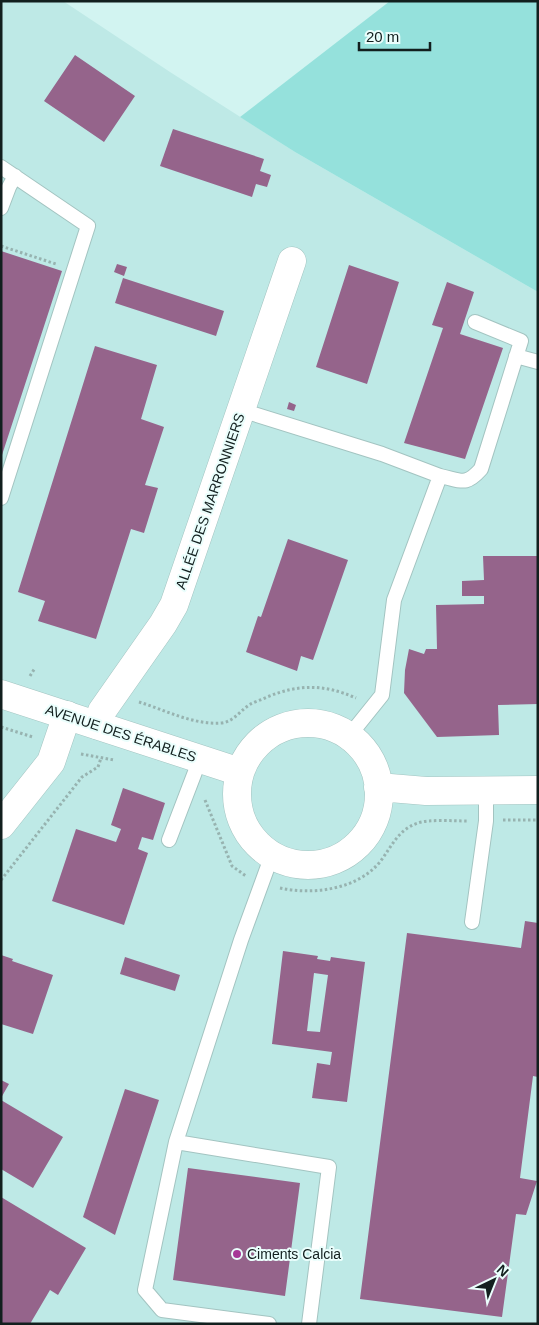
<svg xmlns="http://www.w3.org/2000/svg" width="539" height="1325" font-family="Arial,sans-serif">
	<style>
		.built { fill: #bee9e6 }
		.green { fill: #95e1dc }
		.building { fill: #95648b; fill-rule: evenodd }
		.lines { fill: none; stroke-linecap: round; stroke-linejoin: round }
		.lane-casing { stroke: #a3c4c1; stroke-width: 16 }
		.street-casing { stroke: #a3c4c1; stroke-width: 29 }
		.secondary-casing { stroke: #a3c4c1; stroke-width: 29 }
		.path { stroke: #97b3b0; stroke-width: 3; stroke-dasharray: 2.5 2.5; stroke-linecap: butt }
		.lane { stroke: #fff; stroke-width: 14 }
		.street { stroke: #fff; stroke-width: 28 }
		.secondary { stroke: #fff; stroke-width: 28 }
		.poi-dot { fill: #a63897; stroke: #eafefc; stroke-width: 2 }
		.labels { text-anchor: middle; stroke-width: 4; stroke-linejoin: round; paint-order: stroke }
		.street-label { font-size: 14px; fill: #121f1e; stroke: #eafefc }
		.poi-label { font-size: 14px; fill: #121f1e; stroke: #eafefc; text-anchor: start }
	</style>
	<rect width="100%" height="100%" fill="#d2f4f1"/>
	<path class="built" d="M 1,1 L 63,1 L 170,72 L 295,152 L 538,292 L 538,1324 L 1,1324 Z"/>
	<path class="green" d="M 390,1 L 538,1 L 538,292 L 295,152 L 240,117 Z"/>
	<path class="building" d="M 75,55 L 135,96 L 104,142 L 44,101 Z
		M 173,129 L 264,159 L 260,171 L 271,175 L 267,187 L 256,184 L 252,197 L 160,166 Z
		M 1,251 L 62,271 L 2,455 L 1,455 Z
		M 117,264 L 127,267 L 124,276 L 114,272 Z
		M 349,265 L 399,282 L 367,384 L 316,367 Z
		M 123,278 L 224,311 L 216,336 L 115,303 Z
		M 447,282 L 474,292 L 460,334 L 503,348 L 465,459 L 404,443 L 443,328 L 432,325 Z
		M 95,346 L 157,365 L 141,419 L 164,427 L 145,485 L 158,488 L 144,533 L 131,529 L 96,639 L 38,621 L 45,601 L 18,592 Z
		M 289,402 L 296,405 L 294,411 L 287,409 Z
		M 288,539 L 348,560 L 313,660 L 301,656 L 297,671 L 246,652 L 258,616 L 261,617 Z
		M 483,556 L 538,556 L 538,704 L 498,705 L 499,735 L 437,737 L 404,693 L 405,670 L 409,649 L 424,654 L 426,649 L 437,649 L 436,605 L 484,604 L 484,596 L 462,596 L 462,581 L 484,580 Z
		M 123,788 L 165,803 L 153,840 L 142,837 L 138,849 L 148,853 L 124,925 L 52,901 L 76,829 L 116,842 L 121,829 L 111,825 Z
		M 525,921 L 538,923 L 538,1077 L 533,1076 L 520,1178 L 537,1181 L 526,1215 L 516,1214 L 502,1317 L 360,1299 L 407,933 L 521,948 Z
		M 283,951 L 318,956 L 317,959 L 330,961 L 331,957 L 365,962 L 347,1102 L 312,1098 L 317,1063 L 330,1065 L 332,1052 L 272,1044 ZM 314,973 L 328,975 L 320,1032 L 307,1031 Z
		M 1,955 L 13,959 L 12,961 L 53,975 L 33,1034 L 1,1024 Z
		M 125,957 L 180,975 L 175,991 L 120,974 Z
		M 1,1080 L 9,1084 L 1,1098 Z
		M 125,1089 L 159,1100 L 115,1235 L 83,1217 Z
		M 1,1100 L 63,1137 L 33,1188 L 1,1169 Z
		M 188,1168 L 300,1183 L 285,1296 L 173,1280 Z
		M 1,1197 L 86,1248 L 58,1295 L 50,1290 L 30,1324 L 1,1323 Z"/>
	<g class="lines">
		<defs>
			<path id="lane" d="M 1,167 L 88,226 L 1,498
				M 1,208 L 9,187 L 15,176
				M 516,356 L 538,362
				M 241,410 L 382,454 L 440,476
				M 349,736 L 382,695 L 394,600 L 440,476 C 461,480 465,487 481,469 L 521,341 L 475,322
				M 169,840 L 200,759
				M 472,922 L 486,821 L 486,790
				M 176,1142 L 329,1167 L 309,1324
				M 269,1324 L 162,1310 L 145,1290 L 176,1142 L 241,940 L 272,855"/>
			<path id="street" d="M 97,725 L 102,711 L 163,624 L 174,605 L 292,261
				M 1,825 L 51,762 L 67,715"/>
			<path id="secondary" d="M 1,694 L 240,772
				M237 794a71 71 0 1 1 142 0a71 71 0 1 1-142 0Z
				M 378,787 L 426,791 L 538,790"/>
		</defs>
		<use href="#lane" class="lane-casing"/>
		<use href="#street" class="street-casing"/>
		<use href="#secondary" class="secondary-casing"/>
		<path class="path" d="M 1,246 L 56,264
			M 30,676 L 35,668
			M 139,702 C 165,710 193,725 221,723 C 233,722 239,712 249,705 C 254,702 261,700 267,697 C 299,684 324,684 356,698
			M 1,727 L 33,737
			M 81,754 L 114,760
			M 205,800 L 232,866 L 246,876
			M 503,820 L 538,820
			M 1,880 L 82,777 L 98,767 L 101,758
			M 280,888 C 312,895 356,890 379,863 C 392,847 397,830 418,823 C 428,819 455,821 467,821"/>
		<use href="#lane" class="lane"/>
		<use href="#street" class="street"/>
		<use href="#secondary" class="secondary"/>
	</g>
	<circle class="poi-dot" cx="237" cy="1254" r="5"/>
	<g class="labels">
		<g class="street-label">
			<text transform="translate(210 501) rotate(-71)" y="5">ALLÉE DES MARRONNIERS</text>
			<text transform="translate(121 733) rotate(18)" y="5">AVENUE DES ÉRABLES</text>
		</g>
		<g class="poi-label">
			<text x="247" y="1259">Ciments Calcia</text>
		</g>
	</g>
	<rect width="539" height="1325" fill="none" stroke="#121f1e" stroke-width="5"/>
	<g transform="translate(494 1280) rotate(43)" stroke="#eafefc" stroke-width="4" paint-order="stroke">
	<path d="M0-4L9 19L0 12L-9 19Z" fill="#121f1e"/>
	<text y="-8" font-size="14" font-weight="bold" text-anchor="middle" fill="#121f1e">N</text>
	</g>
	<path d="M359 42v8h71v-8" fill="none" stroke="#121f1e" stroke-width="2.5"/>
	<text x="366" y="42" font-size="15" fill="#121f1e" stroke="#eafefc" stroke-width="4" paint-order="stroke">20 m</text>
</svg>
